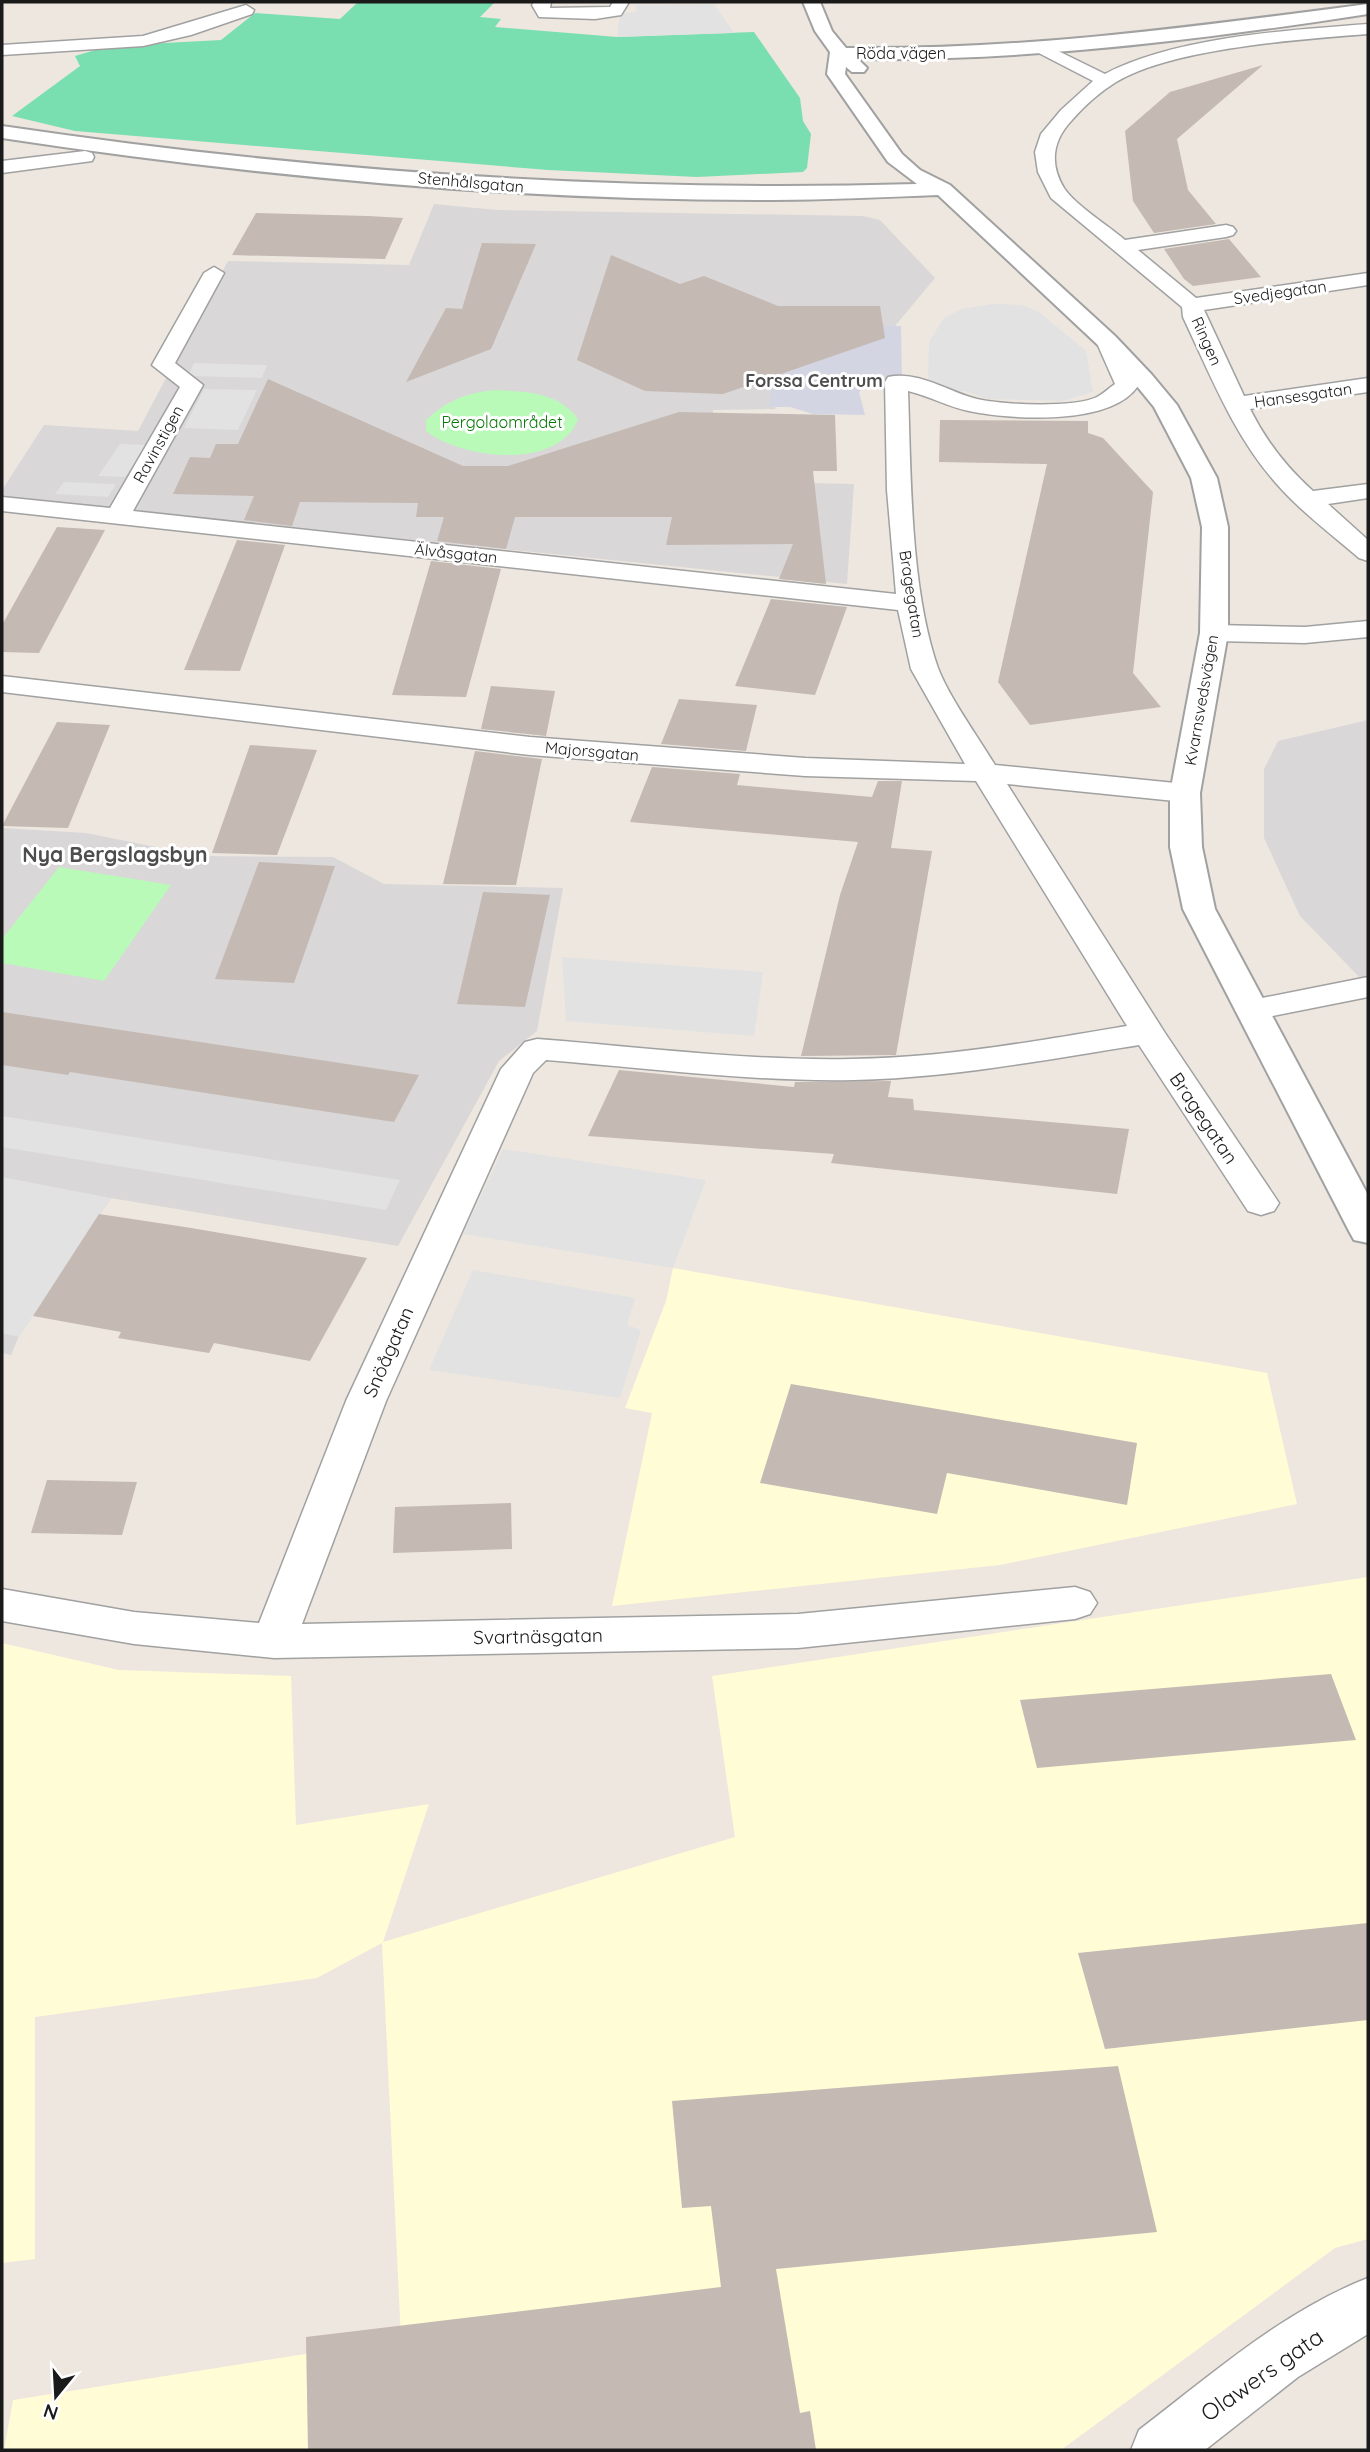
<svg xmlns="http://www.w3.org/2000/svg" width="1370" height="2452" font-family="Quicksand,sans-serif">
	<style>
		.residential { fill: #d9d7d7 }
		.education { fill: #fffcd6 }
		.park { fill: #b9fab9 }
		.pitch { fill: #7adfb0 }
		.parking { fill: #e2e2e2 }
		.plaza { fill: #d4d5e2 }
		.building { fill: #c4b9b3 }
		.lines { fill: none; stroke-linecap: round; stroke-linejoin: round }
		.minor-casing { stroke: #a1a1a1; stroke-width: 3 }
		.tertiary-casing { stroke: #a1a1a1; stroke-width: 4 }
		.minor { fill: #fff; fill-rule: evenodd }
		.tertiary { fill: #fff; fill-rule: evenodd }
		.labels { text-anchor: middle; stroke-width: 6; stroke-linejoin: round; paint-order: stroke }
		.far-street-label { font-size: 16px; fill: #1a1a1a; stroke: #fff }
		.far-park-label { font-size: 16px; fill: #087909; stroke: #fff }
		.far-neighbourhood-label { font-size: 18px; font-weight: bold; fill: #4d4d4d; stroke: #fff }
		.street-label { font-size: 19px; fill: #1a1a1a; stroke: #fff }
		.neighbourhood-label { font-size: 21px; font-weight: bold; fill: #4d4d4d; stroke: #fff }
		.near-street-label { font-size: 23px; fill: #1a1a1a; stroke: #fff }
	</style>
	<rect width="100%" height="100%" fill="#ede7df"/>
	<path class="residential" d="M 434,204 L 497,210 L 863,216 L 880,220 L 935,278 L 890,332 L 781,377 L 775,409 L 713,410 L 714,481 L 854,484 L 847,584 L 2,498 L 2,490 L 44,425 L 138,431 L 228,261 L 409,265 Z
		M 1368,720 L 1368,986 L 1300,916 L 1264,838 L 1264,769 L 1278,741 Z
		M 2,828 L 86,833 L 201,856 L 333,857 L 384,884 L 563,888 L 537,1031 L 499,1061 L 398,1246 L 111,1198 L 19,1336 L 11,1355 L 2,1353 Z"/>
	<path class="education" d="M 673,1268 L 1267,1373 L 1297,1504 L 1000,1565 L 612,1606 L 652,1413 L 625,1408 L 666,1301 Z
		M 1368,1577 L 1368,2239 L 1335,2248 L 1061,2450 L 4,2450 L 13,2400 L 401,2339 L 382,1943 L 317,1978 L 35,2017 L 35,2259 L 2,2263 L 2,1643 L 119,1670 L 291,1676 L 296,1825 L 429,1804 L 383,1942 L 735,1837 L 712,1676 Z"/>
	<path class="park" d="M 497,390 C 528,392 558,392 578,419 C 559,471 461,459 426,431 L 426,420 C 447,400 469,392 497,390 Z
		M 59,867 L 171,885 L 104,981 L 2,963 L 2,939 Z"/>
	<path class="pitch" d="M 358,2 L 495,2 L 480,17 L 501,19 L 495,27 L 617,37 L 754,32 L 800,98 L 803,121 L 811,134 L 807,168 L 803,172 L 697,177 L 548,170 L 75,131 L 12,116 L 80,66 L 75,56 L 109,46 L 221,40 L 255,13 L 340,19 Z"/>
	<path class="parking" d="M 714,4 L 734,33 L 617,37 L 620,13 L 637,12 L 635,5 Z
		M 993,304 L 1022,305 L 1039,312 L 1086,351 L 1093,392 L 1062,401 L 988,399 L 965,391 L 934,389 L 928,383 L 929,342 L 944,318 L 962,309 Z
		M 194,363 L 267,365 L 262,378 L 188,376 Z
		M 204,389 L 257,390 L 238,430 L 184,428 Z
		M 120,444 L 147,445 L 125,477 L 98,476 Z
		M 64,482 L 116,484 L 108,497 L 55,494 Z
		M 562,957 L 763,972 L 754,1036 L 566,1021 Z
		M 2,1116 L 400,1180 L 386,1210 L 2,1147 Z
		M 503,1149 L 706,1180 L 673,1268 L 463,1234 Z
		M 2,1177 L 111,1198 L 19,1337 L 2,1333 Z
		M 473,1270 L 635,1298 L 627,1325 L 641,1330 L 620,1398 L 429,1370 Z"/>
	<path class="plaza" d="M 761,326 L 901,326 L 902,381 L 880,380 L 869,383 L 859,392 L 865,415 L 813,414 L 790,407 L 769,407 L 773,376 Z"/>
	<path class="building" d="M 1263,65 L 1177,139 L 1188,190 L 1216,224 L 1154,233 L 1133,201 L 1125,131 L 1170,92 Z
		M 256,213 L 368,216 L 403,218 L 385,259 L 232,255 Z
		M 1229,239 L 1261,277 L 1193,286 L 1184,279 L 1164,249 Z
		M 482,243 L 536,244 L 491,349 L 406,382 L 446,308 L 462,309 Z
		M 611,255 L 680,284 L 704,276 L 778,306 L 880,306 L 885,338 L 723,394 L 645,391 L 577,360 Z
		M 268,379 L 463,466 L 508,466 L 679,412 L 835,415 L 837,471 L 813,471 L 826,584 L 779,579 L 793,544 L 666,545 L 672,517 L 515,517 L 506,549 L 437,541 L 444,517 L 416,517 L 418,503 L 300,502 L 292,526 L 244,520 L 254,496 L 173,494 L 190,457 L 210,458 L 216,444 L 238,444 Z
		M 940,420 L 1088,421 L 1088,433 L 1103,438 L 1153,492 L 1133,673 L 1161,707 L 1030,725 L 998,682 L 1047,464 L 939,462 Z
		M 57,527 L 105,530 L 39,653 L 2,652 L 2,625 Z
		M 237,540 L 285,545 L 240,671 L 184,670 Z
		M 431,561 L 501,569 L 466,697 L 392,695 Z
		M 771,599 L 847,607 L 815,695 L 735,686 Z
		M 491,686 L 555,691 L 546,736 L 481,729 Z
		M 679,699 L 757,705 L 746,751 L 661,744 Z
		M 57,722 L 110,725 L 68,828 L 2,826 Z
		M 250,745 L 317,750 L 277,855 L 212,853 Z
		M 475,751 L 542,759 L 516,885 L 443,884 Z
		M 652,767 L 740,774 L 737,785 L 872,797 L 878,781 L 902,781 L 891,848 L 932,851 L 896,1055 L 801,1056 L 840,895 L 858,842 L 630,822 Z
		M 259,862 L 335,866 L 294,983 L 215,979 Z
		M 483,892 L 550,895 L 525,1007 L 457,1004 Z
		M 2,1012 L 101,1027 L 419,1075 L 394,1122 L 70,1072 L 68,1075 L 2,1065 Z
		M 619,1070 L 794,1087 L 795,1082 L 891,1081 L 888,1097 L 913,1099 L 914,1110 L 1129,1129 L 1117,1194 L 831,1163 L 834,1154 L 588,1136 Z
		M 99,1214 L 185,1227 L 367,1258 L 310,1361 L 214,1343 L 209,1353 L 118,1338 L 121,1332 L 33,1316 Z
		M 791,1384 L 1137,1443 L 1127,1505 L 947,1473 L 937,1514 L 760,1483 Z
		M 47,1480 L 137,1482 L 122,1535 L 31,1533 Z
		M 511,1503 L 512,1549 L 393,1553 L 395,1507 Z
		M 1331,1674 L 1356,1740 L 1037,1768 L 1020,1700 Z
		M 1368,1923 L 1368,2020 L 1105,2049 L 1078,1953 Z
		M 1118,2066 L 1157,2232 L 776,2269 L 800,2413 L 810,2411 L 816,2450 L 308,2450 L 306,2337 L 721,2287 L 711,2206 L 682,2208 L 672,2101 Z"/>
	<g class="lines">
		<defs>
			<path id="minor" d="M 534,2 L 551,2 L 550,8 L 610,7 L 613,2 L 629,2 L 621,15 L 595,19 L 539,17 L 532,5 Z
				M 246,5 L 254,10 L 252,14 L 191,35 L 143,46 L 2,55 L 2,45 L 143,36 Z
				M 1368,24 L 1368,34 C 1302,39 1172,48 1116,82 C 1100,92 1085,105 1072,120 C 1053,140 1049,163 1064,188 C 1075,205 1109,226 1125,240 L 1226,225 L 1233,227 L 1236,231 L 1233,235 L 1226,237 L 1138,250 L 1196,298 L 1368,273 L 1368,285 L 1204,310 L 1244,396 L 1368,378 L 1368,392 L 1250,409 C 1266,441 1287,468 1313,491 L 1368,484 L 1368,498 L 1328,504 L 1368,540 L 1368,561 L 1359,558 C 1331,534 1299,510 1275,482 C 1233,434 1210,374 1183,317 L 1182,307 L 1051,198 L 1038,172 L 1035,152 L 1041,134 L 1061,110 L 1093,81 L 1031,49 L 1034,45 L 1046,45 L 1105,74 C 1175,37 1290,30 1368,24 Z
				M 85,151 L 92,153 L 94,157 L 92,161 L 2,173 L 2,161 Z
				M 214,267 L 224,273 L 175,363 L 203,385 L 133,511 L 896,594 L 887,490 L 885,382 L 888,377 C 918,370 949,392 977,399 C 1003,405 1074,408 1097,397 C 1103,394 1109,388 1115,384 L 1096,341 L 1107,334 L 1118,341 L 1138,386 C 1111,426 1012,420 969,411 C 948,407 930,396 908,391 C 911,476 910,588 938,668 C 949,697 978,737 995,765 L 1185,784 L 1195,787 L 1200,793 L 1195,799 L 1185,802 L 1007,784 L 1165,1033 L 1279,1203 L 1274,1211 L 1261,1215 L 1248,1211 L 1139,1045 C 1044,1060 950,1078 854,1080 C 751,1082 648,1068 546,1060 L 533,1073 L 386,1401 L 302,1624 L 798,1614 L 1075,1587 L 1090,1592 L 1097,1603 L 1090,1614 L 1075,1619 L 798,1648 L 274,1658 L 134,1644 L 2,1621 L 2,1589 L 134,1612 L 259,1623 L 346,1401 L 501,1069 L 525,1042 L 537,1039 C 642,1047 746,1061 851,1059 C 944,1058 1036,1041 1127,1026 L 976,781 L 805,776 L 530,755 L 2,692 L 2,676 L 530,737 L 805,758 L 965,764 L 911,669 L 898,610 L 2,511 L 2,497 L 110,508 L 180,387 L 152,365 L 204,273 Z
				M 1368,621 L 1368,637 L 1305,643 L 1214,641 L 1204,639 L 1201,633 L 1204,627 L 1214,625 L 1305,627 Z
				M 1368,977 L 1368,997 L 1252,1020 L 1240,1017 L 1235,1010 L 1240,1003 L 1252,1000 Z
				M 1368,2278 L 1368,2334 L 1298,2377 L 1205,2450 L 1131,2450 L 1139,2430 C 1211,2375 1283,2311 1368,2278 Z"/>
			<path id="tertiary" d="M 803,2 L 820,2 L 832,31 L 846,48 C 1025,50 1191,27 1368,4 L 1368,14 C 1199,40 1030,61 858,59 L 867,68 L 864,72 L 852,72 L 846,67 L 845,74 L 902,154 L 920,170 L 950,185 L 1115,336 L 1152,375 L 1177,405 L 1217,478 L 1228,527 L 1228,633 L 1200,793 L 1202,847 L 1215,909 L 1368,1195 L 1368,1243 L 1354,1240 L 1349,1231 L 1183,909 L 1170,847 L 1170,793 L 1200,633 L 1202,527 L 1191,478 L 1154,407 L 1136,385 L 1099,346 L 938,195 C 883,197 828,200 773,200 C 519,201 253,176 2,138 L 2,126 C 305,171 611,193 917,184 L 888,162 L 827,74 L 830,52 L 815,31 Z"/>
		</defs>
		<use href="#minor" class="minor-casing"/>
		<use href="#tertiary" class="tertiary-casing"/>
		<use href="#minor" class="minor"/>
		<use href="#tertiary" class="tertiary"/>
	</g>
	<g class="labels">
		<g class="far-street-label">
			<text x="901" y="59">Röda vägen</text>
			<text transform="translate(471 182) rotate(5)" y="6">Stenhålsgatan</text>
			<text transform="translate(1280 292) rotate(-8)" y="6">Svedjegatan</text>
			<text transform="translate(1207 341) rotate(66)" y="6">Ringen</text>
			<text transform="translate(1303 395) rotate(-8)" y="6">Hansesgatan</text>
			<text transform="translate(158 444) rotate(-61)" y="6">Ravinstigen</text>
			<text transform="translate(456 553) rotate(6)" y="6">Älvåsgatan</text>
			<text transform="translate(912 594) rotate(81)" y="6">Bragegatan</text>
			<text transform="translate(1201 700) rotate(-80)" y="6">Kvarnsvedsvägen</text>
			<text transform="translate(592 751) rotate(5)" y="6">Majorsgatan</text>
		</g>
		<g class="far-park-label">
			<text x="502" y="428">Pergolaområdet</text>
		</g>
		<g class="far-neighbourhood-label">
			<text x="814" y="387">Forssa Centrum</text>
		</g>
		<g class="street-label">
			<text transform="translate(1204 1118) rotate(56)" y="7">Bragegatan</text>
			<text transform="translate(388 1352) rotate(-66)" y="7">Snöågatan</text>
			<text transform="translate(538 1636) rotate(-1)" y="7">Svartnäsgatan</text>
		</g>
		<g class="neighbourhood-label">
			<text x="115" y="862">Nya Bergslagsbyn</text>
		</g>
		<g class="near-street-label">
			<text transform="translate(1262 2375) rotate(-35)" y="8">Olawers gata</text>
		</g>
	</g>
	<rect width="1370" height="2452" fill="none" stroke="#1a1a1a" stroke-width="7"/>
	<g transform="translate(56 2396) rotate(198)" stroke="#ffffff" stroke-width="5" paint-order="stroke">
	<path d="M0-5L12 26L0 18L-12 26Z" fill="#1a1a1a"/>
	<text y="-10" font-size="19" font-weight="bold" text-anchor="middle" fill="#1a1a1a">N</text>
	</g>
</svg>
